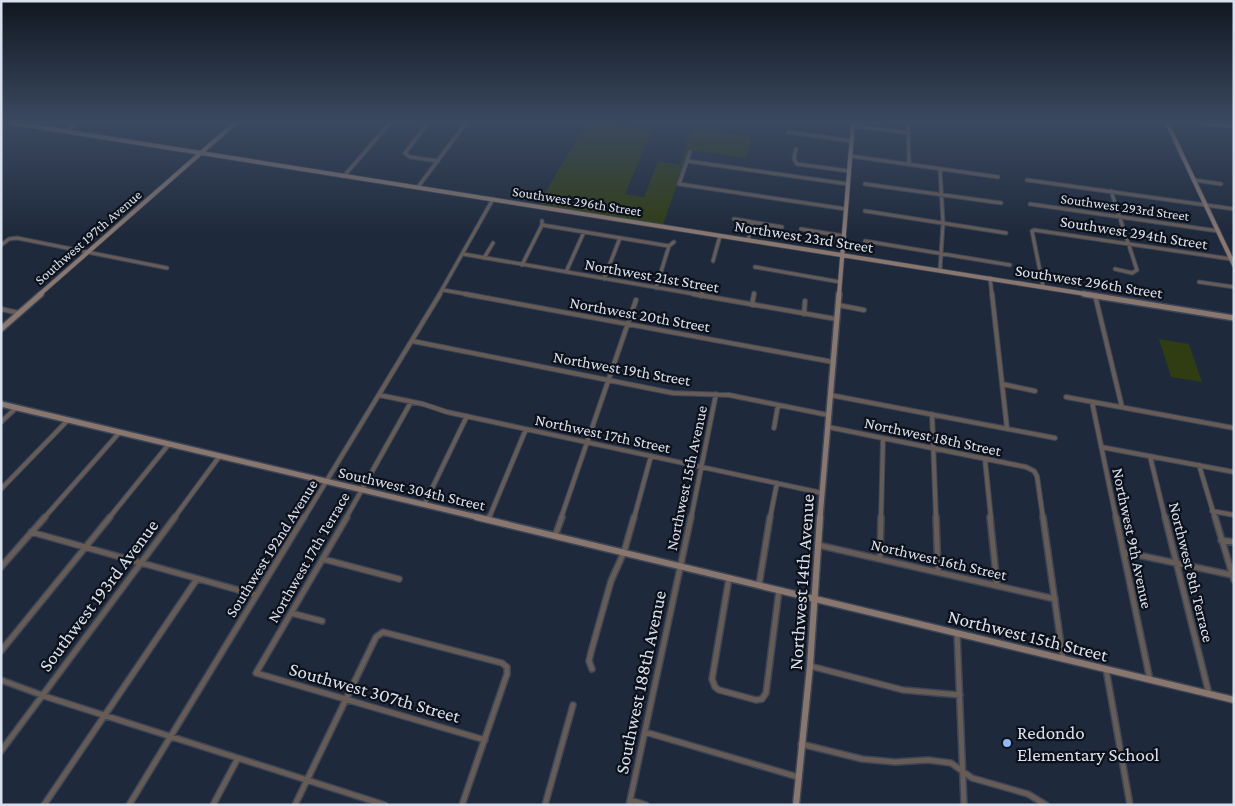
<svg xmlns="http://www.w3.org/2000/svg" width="1235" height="806" font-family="'Crimson Pro',serif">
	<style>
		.green { fill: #303d12 }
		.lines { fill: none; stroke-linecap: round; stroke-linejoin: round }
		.street-far2-casing { stroke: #3c4658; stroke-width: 5 }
		.street-far1-casing { stroke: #3c4658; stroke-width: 6 }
		.street-casing { stroke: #3c4658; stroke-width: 8 }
		.secondary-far2-casing { stroke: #3c4658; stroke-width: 5.5 }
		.secondary-far1-casing { stroke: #3c4658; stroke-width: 8 }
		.secondary-casing { stroke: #3c4658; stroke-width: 9 }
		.street-far2 { stroke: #665b55; stroke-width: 3 }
		.street-far1 { stroke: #665b55; stroke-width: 4 }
		.street { stroke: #665b55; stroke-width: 5 }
		.secondary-far2 { stroke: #89776e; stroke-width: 4 }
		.secondary-far1 { stroke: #89776e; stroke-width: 5 }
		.secondary { stroke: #89776e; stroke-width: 6 }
		.poi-dot { fill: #8fb8fd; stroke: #0c111a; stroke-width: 2 }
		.labels { text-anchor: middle; stroke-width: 4.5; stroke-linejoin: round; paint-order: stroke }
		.far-street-label { font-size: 14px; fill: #dae1ee; stroke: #0c111a }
		.street-label { font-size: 16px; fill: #dae1ee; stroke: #0c111a }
		.near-street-label { font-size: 19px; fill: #dae1ee; stroke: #0c111a }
		.near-poi-label { font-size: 19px; fill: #dae1ee; stroke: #0c111a; text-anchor: start }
	</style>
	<rect width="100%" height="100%" fill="#1e293b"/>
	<path class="green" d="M 586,123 L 600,123 L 652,130 L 625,194 L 644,197 L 658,161 L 680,165 L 690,131 L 697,128 L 752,138 L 746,158 L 689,150 L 663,225 L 538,205 Z
		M 1159,339 L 1189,344 L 1202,382 L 1171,377 Z"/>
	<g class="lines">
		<defs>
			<path id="street-far2" d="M 428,123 L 405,153 L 410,157 L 438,161
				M 908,123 L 909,164
				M 853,126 L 909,133
				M 66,131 L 77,123
				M 788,132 L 852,141
				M 796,149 L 794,159 L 797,164 L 849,171
				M 690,152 L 679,184 L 846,209
				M 850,156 L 998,177
				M 687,161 L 848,184
				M 940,169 L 943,223 L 940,270
				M 344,176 L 390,123
				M 1027,180 L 1234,209
				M 1194,180 L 1221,184
				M 865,184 L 1001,203
				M 418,187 L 466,123
				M 1111,191 L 1137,270 L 1132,273 L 1115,269
				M 1030,204 L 1218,231
				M 865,211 L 1006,233
				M 734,219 L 752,222
				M 542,225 L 669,246
				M 801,229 L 844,236
				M 748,240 L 752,222 L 782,227
				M 865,241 L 1010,265
				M 1,245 L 9,239 L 17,238 L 167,268
				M 463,254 L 700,295
				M 484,258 L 493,243
				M 713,261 L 720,236
				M 522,265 L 542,225 L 542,221
				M 755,267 L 840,282
				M 566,272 L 584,232
				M 990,278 L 992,295
				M 604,279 L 620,238
				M 1199,282 L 1234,287
				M 1043,286 L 1032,231 L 1034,230 L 1231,259
				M 656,288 L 669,246 L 674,242
				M 443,290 L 472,295
				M 439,295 L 493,199
				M 701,295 L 705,284
				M 754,295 L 754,293"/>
			<path id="street-far1" d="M 465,294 L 833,362
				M 693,294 L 836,319
				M 992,294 L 1007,428
				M 1095,295 L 1122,407
				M 701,296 L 702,294
				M 752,305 L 754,294
				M 838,305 L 864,310
				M 1,309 L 19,313
				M 804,314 L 805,301
				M 412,341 L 673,393 L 729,395 L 828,415
				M 1002,384 L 1035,391
				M 379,395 L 423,404 L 447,412 L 822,493
				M 830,395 L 1055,438
				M 1066,397 L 1234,428
				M 1092,402 L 1116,518
				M 932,414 L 936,518
				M 1,422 L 16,408
				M 828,427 L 1026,467 L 1034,471 L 1037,476 L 1043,518
				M 774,428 L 778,405
				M 1101,447 L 1234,472
				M 1150,456 L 1165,518
				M 985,460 L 991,518
				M 1199,465 L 1215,518
				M 1,489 L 68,420
				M 424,505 L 467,416
				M 1212,511 L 1234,515
				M 44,518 L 119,433
				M 109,518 L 169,444
				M 174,518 L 219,457
				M 304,518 L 440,294
				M 346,518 L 411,402
				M 489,518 L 526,429
				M 561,518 L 636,300
				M 634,518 L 651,456
				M 691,518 L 716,394
				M 770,518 L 777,483
				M 881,518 L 883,439"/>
			<path id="street" d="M 347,517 L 256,673 L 485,740
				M 936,517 L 938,572
				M 990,517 L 997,585
				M 1043,517 L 1063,659
				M 1116,517 L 1150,680
				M 1165,517 L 1209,694
				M 1215,517 L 1234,580
				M 488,520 L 489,517
				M 31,532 L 256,595
				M 555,536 L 562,517
				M 1221,540 L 1234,542
				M 818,545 L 1055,599
				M 1124,552 L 1232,575
				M 880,558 L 881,517
				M 323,559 L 399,579
				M 1,567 L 45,517
				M 729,578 L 712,679 L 715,687 L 719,690 L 756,700 L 762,699 L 766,693 L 779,590
				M 759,585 L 770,517
				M 291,613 L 322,621
				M 957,633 L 964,805
				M 1,651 L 110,517
				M 810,666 L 903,690 L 960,695
				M 592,669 L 589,661 L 591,652 L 611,581 L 624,552 L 634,517
				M 1106,669 L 1130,805
				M 1,680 L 47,697 L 385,805
				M 645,732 L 798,777
				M 801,744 L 862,759 L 895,762 L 928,760 L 951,763 L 972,778 L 1028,794 L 1046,805
				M 1,751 L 175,517
				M 630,800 L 646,805
				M 44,805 L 197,579
				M 129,805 L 304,517
				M 213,805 L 238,758
				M 295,805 L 376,637 L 383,632 L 502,663 L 507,667 L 507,674 L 462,805
				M 545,805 L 573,705
				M 629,805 L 691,517"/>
			<path id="secondary-far2" d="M 13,123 L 1092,295
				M 1167,123 L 1234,265
				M 1201,123 L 1234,126
				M 39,295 L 235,123
				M 839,295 L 853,123"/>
			<path id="secondary-far1" d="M 1084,294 L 1234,318
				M 1,329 L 41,294
				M 1,404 L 481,518
				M 820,518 L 839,294"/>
			<path id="secondary" d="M 476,517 L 1234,700
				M 796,805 L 810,666 L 820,517"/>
		</defs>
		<use href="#street-far2" class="street-far2-casing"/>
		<use href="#street-far1" class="street-far1-casing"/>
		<use href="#street" class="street-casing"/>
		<use href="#secondary-far2" class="secondary-far2-casing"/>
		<use href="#secondary-far1" class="secondary-far1-casing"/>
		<use href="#secondary" class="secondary-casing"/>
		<use href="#street-far2" class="street-far2"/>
		<use href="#street-far1" class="street-far1"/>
		<use href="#street" class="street"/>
		<use href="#secondary-far2" class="secondary-far2"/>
		<use href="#secondary-far1" class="secondary-far1"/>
		<use href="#secondary" class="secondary"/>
	</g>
	<linearGradient id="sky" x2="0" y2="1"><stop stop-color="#101720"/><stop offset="0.52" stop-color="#3b4960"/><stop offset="1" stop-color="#3b4960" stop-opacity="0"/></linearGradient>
	<rect width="1235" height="235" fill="url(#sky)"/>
	<circle class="poi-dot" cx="1007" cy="743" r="5"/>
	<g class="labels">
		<g class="far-street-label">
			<text transform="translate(577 201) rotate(9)" y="5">Southwest 296th Street</text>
			<text transform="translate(1125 207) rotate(8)" y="5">Southwest 293rd Street</text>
			<text transform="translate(88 237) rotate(-41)" y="5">Southwest 197th Avenue</text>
		</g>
		<g class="street-label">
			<text transform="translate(1134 232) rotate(9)" y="6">Southwest 294th Street</text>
			<text transform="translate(804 236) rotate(9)" y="6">Northwest 23rd Street</text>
			<text transform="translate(652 275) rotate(10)" y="6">Northwest 21st Street</text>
			<text transform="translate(1089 281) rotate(9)" y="6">Southwest 296th Street</text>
			<text transform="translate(640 314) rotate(10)" y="6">Northwest 20th Street</text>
			<text transform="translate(622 368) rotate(10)" y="6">Northwest 19th Street</text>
			<text transform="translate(603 433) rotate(12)" y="6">Northwest 17th Street</text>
			<text transform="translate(933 436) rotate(12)" y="6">Northwest 18th Street</text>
			<text transform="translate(686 478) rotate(-78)" y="6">Northwest 15th Avenue</text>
			<text transform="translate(412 488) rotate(13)" y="6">Southwest 304th Street</text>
			<text transform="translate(1133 538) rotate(78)" y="6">Northwest 9th Avenue</text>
			<text transform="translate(271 548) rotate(-58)" y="6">Southwest 192nd Avenue</text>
			<text transform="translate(308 557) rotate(-60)" y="6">Northwest 17th Terrace</text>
			<text transform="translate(939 559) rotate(13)" y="6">Northwest 16th Street</text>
			<text transform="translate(1192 572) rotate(76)" y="6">Northwest 8th Terrace</text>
		</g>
		<g class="near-street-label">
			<text transform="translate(801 582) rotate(-86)" y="7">Northwest 14th Avenue</text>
			<text transform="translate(98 595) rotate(-53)" y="7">Southwest 193rd Avenue</text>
			<text transform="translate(1028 635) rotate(14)" y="7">Northwest 15th Street</text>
			<text transform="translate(640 682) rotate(-78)" y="7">Southwest 188th Avenue</text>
			<text transform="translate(375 692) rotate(16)" y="7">Southwest 307th Street</text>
		</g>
		<g class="near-poi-label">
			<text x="1017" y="739">Redondo<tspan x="1017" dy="22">Elementary School</tspan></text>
		</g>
	</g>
	<rect width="1235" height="806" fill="none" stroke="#dae1ee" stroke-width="5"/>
</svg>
